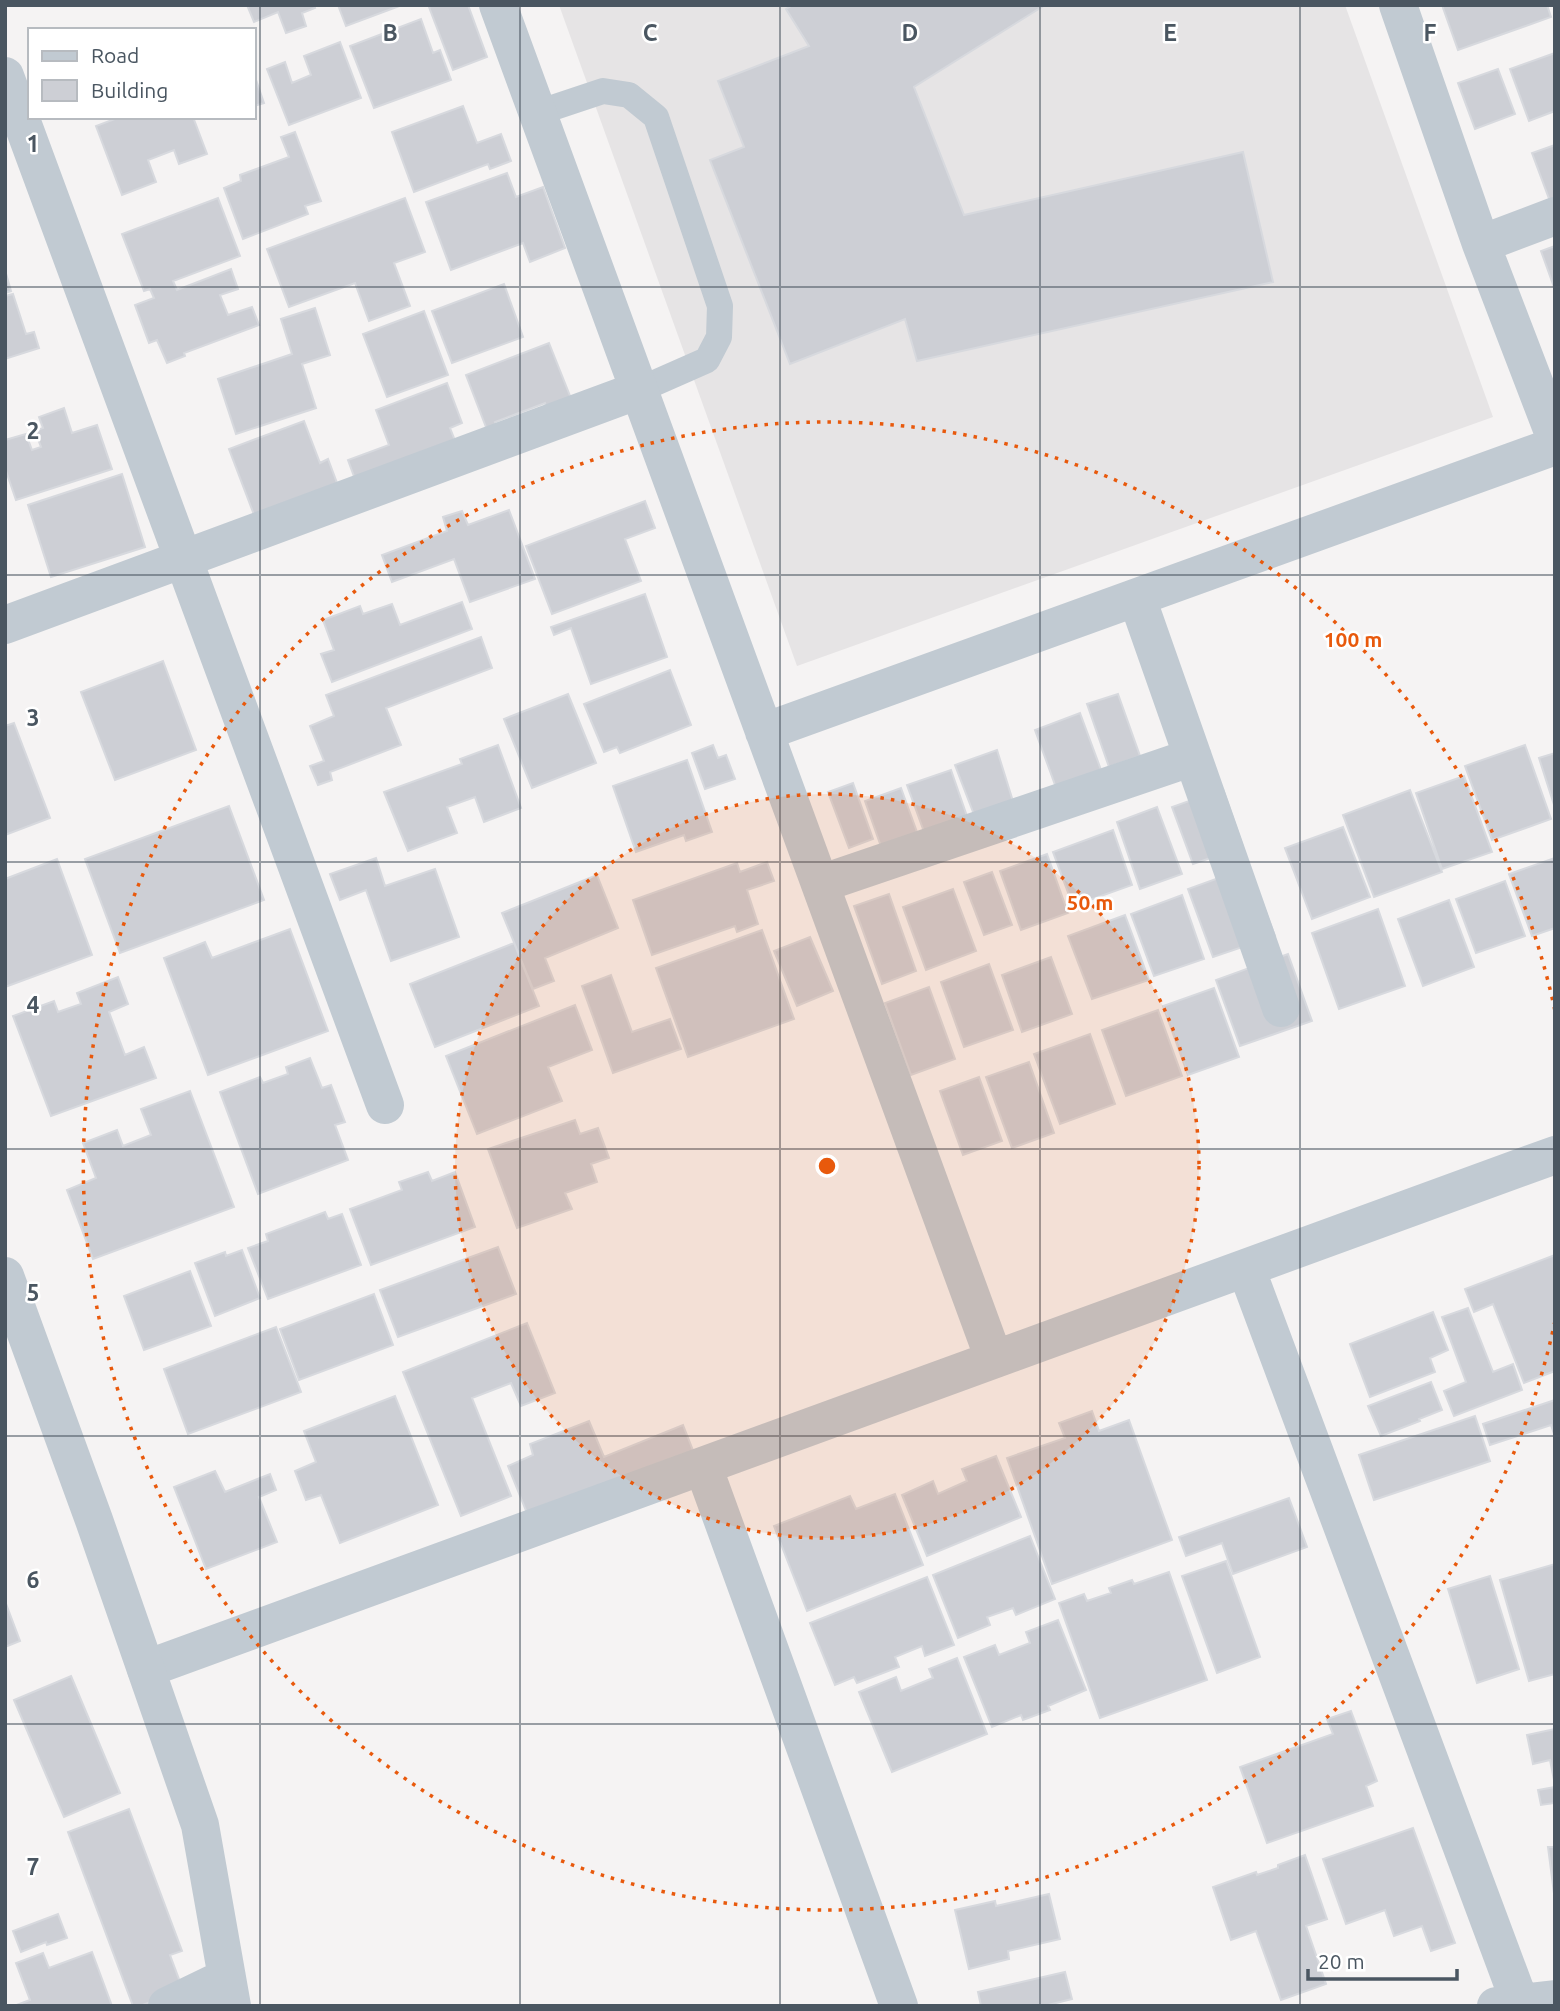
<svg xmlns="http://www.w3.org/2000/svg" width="1560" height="2011" font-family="Ubuntu,sans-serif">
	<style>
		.education { fill: #e6e4e5 }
		.building { fill: #cdcfd5; stroke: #d7d9de; stroke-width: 2 }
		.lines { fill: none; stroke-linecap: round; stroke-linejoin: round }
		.service { stroke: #c1cad2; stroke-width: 26 }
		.minor { stroke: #c1cad2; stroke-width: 38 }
		.tertiary { stroke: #c1cad2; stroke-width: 38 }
		.grid { fill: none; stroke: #4a5661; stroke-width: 2; stroke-opacity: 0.55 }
		.ring { fill: none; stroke: #e8590c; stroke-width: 3.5; stroke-dasharray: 3.5 7 }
		.grid-label { font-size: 23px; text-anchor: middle; font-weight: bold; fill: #4a5661; stroke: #fff; stroke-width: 5; stroke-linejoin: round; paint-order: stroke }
		.centre { fill: #e8590c; stroke: #fff; stroke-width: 3.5 }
		.ring-label { font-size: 21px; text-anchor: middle; font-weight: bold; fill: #e8590c; stroke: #fff; stroke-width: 5; stroke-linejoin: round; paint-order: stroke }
	</style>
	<rect width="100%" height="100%" fill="#f5f3f3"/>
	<path class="education" d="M 559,5 L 1345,5 L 1493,417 L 797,666 Z"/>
	<path class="building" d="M 247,5 L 314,5 L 315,8 L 302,13 L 306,26 L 286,33 L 278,12 L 254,22 Z
		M 338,5 L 402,5 L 346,26 Z
		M 433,5 L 468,5 L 487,57 L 453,70 L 429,7 Z
		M 793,5 L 1045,5 L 914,87 L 964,215 L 1243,152 L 1273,282 L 917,361 L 905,319 L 790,364 L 710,160 L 744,147 L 718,81 L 809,46 L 786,9 Z
		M 1442,5 L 1547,5 L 1551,17 L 1458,50 Z
		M 421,19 L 433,53 L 440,50 L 451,80 L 374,108 L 350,46 Z
		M 340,42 L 361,98 L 289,125 L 267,69 L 285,62 L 292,83 L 311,75 L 304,56 Z
		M 1555,53 L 1555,111 L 1529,121 L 1510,69 Z
		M 1498,69 L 1515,114 L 1475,129 L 1458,83 Z
		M 254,74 L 264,103 L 254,106 Z
		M 463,106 L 477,143 L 501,134 L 511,161 L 490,169 L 488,164 L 414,192 L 392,132 Z
		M 120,117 L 193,117 L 207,154 L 179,164 L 174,150 L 148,160 L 156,182 L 122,195 L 96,126 Z
		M 295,132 L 321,201 L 305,206 L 308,214 L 243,239 L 224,188 L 241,181 L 240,175 L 289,157 L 281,137 Z
		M 1555,145 L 1555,212 L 1554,212 L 1532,153 Z
		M 507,173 L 516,197 L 543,187 L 565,248 L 530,262 L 523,243 L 451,270 L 426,202 Z
		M 218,198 L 240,256 L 173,281 L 177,290 L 231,269 L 238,289 L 220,295 L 228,315 L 252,307 L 259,325 L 184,353 L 185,356 L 167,363 L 157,340 L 149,343 L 135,305 L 154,298 L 150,289 L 144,291 L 122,234 Z
		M 405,198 L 425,252 L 394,263 L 410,306 L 369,321 L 355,283 L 289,307 L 267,249 Z
		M 1555,246 L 1555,290 L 1541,251 Z
		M 5,270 L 11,291 L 5,293 Z
		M 504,284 L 523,337 L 452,363 L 432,311 Z
		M 13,294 L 26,334 L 34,332 L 39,348 L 5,359 L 5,296 Z
		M 315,308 L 330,355 L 302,364 L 316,408 L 236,434 L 218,379 L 292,354 L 281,319 Z
		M 424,311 L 448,375 L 387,397 L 363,334 Z
		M 549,343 L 574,406 L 549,415 L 545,403 L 495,422 L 499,431 L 489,435 L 466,375 Z
		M 447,383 L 462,423 L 450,428 L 460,453 L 359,490 L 348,460 L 389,445 L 376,410 Z
		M 64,408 L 72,433 L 97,425 L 112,469 L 16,500 L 5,468 L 5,440 L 26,434 L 32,450 L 41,447 L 35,431 L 43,428 L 39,417 Z
		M 304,421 L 320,463 L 328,459 L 337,483 L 256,520 L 229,449 Z
		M 122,474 L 145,547 L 51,577 L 28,505 Z
		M 645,501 L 655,528 L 625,539 L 641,581 L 552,614 L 526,546 Z
		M 509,510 L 535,579 L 470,602 L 454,559 L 392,582 L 382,555 L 447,531 L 443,517 L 462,511 L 468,525 Z
		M 645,594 L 667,657 L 591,684 L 571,628 L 554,635 L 551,627 Z
		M 462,602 L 472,629 L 332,682 L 321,654 L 334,650 L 323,620 L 360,606 L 363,614 L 392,604 L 400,625 Z
		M 481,637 L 492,668 L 386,708 L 401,745 L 330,772 L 332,780 L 318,785 L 310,766 L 324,761 L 310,726 L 334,716 L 326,695 Z
		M 163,661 L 196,750 L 115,780 L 81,692 Z
		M 670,670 L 691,725 L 620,753 L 617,747 L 604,752 L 584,704 Z
		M 568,694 L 596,763 L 532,788 L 504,719 Z
		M 1118,694 L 1140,756 L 1109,767 L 1087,704 Z
		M 1080,713 L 1104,778 L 1058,793 L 1035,730 Z
		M 14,723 L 50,818 L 5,835 L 5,726 Z
		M 498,745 L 521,808 L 484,822 L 475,797 L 447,807 L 457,833 L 408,851 L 384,792 L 462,764 L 460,759 Z
		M 713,745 L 718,758 L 726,755 L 735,779 L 705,789 L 692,753 Z
		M 1525,745 L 1551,819 L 1492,840 L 1465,766 Z
		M 997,750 L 1016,811 L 978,825 L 955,765 Z
		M 1555,753 L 1555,808 L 1539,758 Z
		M 687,760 L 712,832 L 686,841 L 684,835 L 636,852 L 613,786 Z
		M 951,770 L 970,825 L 927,840 L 907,785 Z
		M 1464,776 L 1492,852 L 1442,869 L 1416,793 Z
		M 853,783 L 873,839 L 849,848 L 828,792 Z
		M 901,788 L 921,843 L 884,855 L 865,801 Z
		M 1223,789 L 1243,847 L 1193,864 L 1172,807 Z
		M 1410,790 L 1442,872 L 1374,897 L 1343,815 Z
		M 229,806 L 264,900 L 120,953 L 85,859 Z
		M 1157,807 L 1182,874 L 1140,889 L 1117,822 Z
		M 1343,827 L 1370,897 L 1312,919 L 1285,848 Z
		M 1113,830 L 1132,885 L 1073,906 L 1053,852 Z
		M 1047,854 L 1068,913 L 1021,930 L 1000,871 Z
		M 376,858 L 385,886 L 435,869 L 459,937 L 391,961 L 366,890 L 340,900 L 330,874 Z
		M 1555,858 L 1555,928 L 1532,936 L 1509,874 Z
		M 57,859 L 92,955 L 5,987 L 5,879 Z
		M 767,862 L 774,881 L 747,890 L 758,924 L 737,932 L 735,926 L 652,955 L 633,900 L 737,863 L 740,872 Z
		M 1249,867 L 1275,936 L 1213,957 L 1188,889 Z
		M 992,872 L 1012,925 L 984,935 L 964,882 Z
		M 597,875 L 618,928 L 545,958 L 554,981 L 533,989 L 502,913 Z
		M 1505,881 L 1525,936 L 1476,953 L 1456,899 Z
		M 953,889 L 976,951 L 926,970 L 903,907 Z
		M 889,894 L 916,971 L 882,984 L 854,906 Z
		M 1182,895 L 1204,959 L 1154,976 L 1131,914 Z
		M 1449,900 L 1474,967 L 1423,986 L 1398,919 Z
		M 1378,909 L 1405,986 L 1339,1009 L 1312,933 Z
		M 1125,915 L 1149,980 L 1092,999 L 1068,936 Z
		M 290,929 L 328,1031 L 208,1075 L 164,958 L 205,942 L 212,958 Z
		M 762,930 L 794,1019 L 688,1057 L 656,968 Z
		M 810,937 L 833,991 L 797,1006 L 774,951 Z
		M 514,943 L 539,1006 L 435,1047 L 410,984 Z
		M 1288,954 L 1312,1021 L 1240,1046 L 1216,980 Z
		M 1051,957 L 1072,1014 L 1022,1032 L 1002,975 Z
		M 989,964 L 1013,1030 L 964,1047 L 941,982 Z
		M 611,975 L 632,1032 L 670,1019 L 681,1049 L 613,1073 L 582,986 Z
		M 118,977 L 128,1004 L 109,1012 L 125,1055 L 144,1047 L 156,1078 L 51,1116 L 13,1016 L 54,1001 L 58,1012 L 81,1004 L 77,993 Z
		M 929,987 L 955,1059 L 911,1075 L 885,1003 Z
		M 1214,988 L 1239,1057 L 1188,1075 L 1163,1006 Z
		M 575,1005 L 592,1050 L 548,1067 L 562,1101 L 477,1134 L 446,1056 Z
		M 1158,1010 L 1182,1076 L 1126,1096 L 1102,1030 Z
		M 1090,1034 L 1115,1104 L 1060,1124 L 1034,1054 Z
		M 310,1058 L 322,1088 L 331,1085 L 345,1122 L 335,1125 L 348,1160 L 258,1194 L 220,1092 L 260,1077 L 263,1083 L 288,1074 L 286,1067 Z
		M 1029,1062 L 1054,1133 L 1012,1148 L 986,1077 Z
		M 979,1077 L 1002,1141 L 963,1155 L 940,1091 Z
		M 190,1091 L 234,1207 L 93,1259 L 67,1190 L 96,1178 L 83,1143 L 117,1130 L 123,1146 L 151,1135 L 141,1109 Z
		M 575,1120 L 580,1134 L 598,1128 L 609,1158 L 591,1164 L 597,1182 L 565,1193 L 572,1209 L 517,1228 L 488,1149 Z
		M 428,1172 L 432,1181 L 455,1172 L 475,1227 L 371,1265 L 350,1209 L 402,1190 L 399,1182 Z
		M 325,1212 L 328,1219 L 342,1214 L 361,1265 L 268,1299 L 248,1248 L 268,1241 L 266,1234 Z
		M 498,1247 L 516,1294 L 398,1337 L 380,1290 Z
		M 242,1250 L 260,1298 L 215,1316 L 195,1263 L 225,1252 L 226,1256 Z
		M 1555,1255 L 1555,1371 L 1524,1383 L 1493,1304 L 1474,1312 L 1465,1289 Z
		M 190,1271 L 211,1326 L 144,1350 L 124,1296 Z
		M 374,1294 L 393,1345 L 299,1380 L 280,1329 Z
		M 1468,1308 L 1493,1372 L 1513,1364 L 1522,1390 L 1454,1416 L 1444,1391 L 1466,1382 L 1442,1317 Z
		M 1433,1312 L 1448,1350 L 1430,1358 L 1435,1372 L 1370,1397 L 1350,1344 Z
		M 527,1323 L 555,1393 L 521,1406 L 511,1383 L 472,1398 L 511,1496 L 461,1516 L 403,1372 Z
		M 276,1327 L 301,1392 L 188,1434 L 164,1369 Z
		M 1431,1382 L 1442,1410 L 1419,1419 L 1420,1421 L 1381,1436 L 1368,1406 Z
		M 395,1396 L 438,1505 L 340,1543 L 321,1495 L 306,1500 L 295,1471 L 316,1462 L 304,1431 Z
		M 1555,1400 L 1555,1437 L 1551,1425 L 1490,1445 L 1483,1424 Z
		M 1092,1411 L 1099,1431 L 1129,1420 L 1172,1540 L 1052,1584 L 1007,1458 L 1065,1438 L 1059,1423 Z
		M 1475,1416 L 1490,1461 L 1374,1500 L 1359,1455 Z
		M 589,1421 L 604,1457 L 683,1425 L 694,1453 L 533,1528 L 508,1466 L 533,1455 L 530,1444 Z
		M 996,1456 L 1021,1517 L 927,1556 L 902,1495 L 933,1481 L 938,1494 L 967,1481 L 962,1469 Z
		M 215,1471 L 225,1492 L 270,1474 L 276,1490 L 259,1497 L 277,1542 L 206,1569 L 174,1487 Z
		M 895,1494 L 923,1565 L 807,1611 L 774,1526 L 850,1496 L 856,1509 Z
		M 1289,1498 L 1307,1547 L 1233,1574 L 1222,1543 L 1186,1556 L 1179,1537 Z
		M 1030,1536 L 1055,1599 L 1016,1615 L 1013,1608 L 987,1617 L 990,1625 L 958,1638 L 933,1575 Z
		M 1226,1561 L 1260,1657 L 1217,1673 L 1182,1576 Z
		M 1555,1564 L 1555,1674 L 1529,1681 L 1500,1580 Z
		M 1169,1572 L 1207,1680 L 1100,1718 L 1059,1603 L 1084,1594 L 1087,1601 L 1111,1593 L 1109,1588 L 1132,1580 L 1134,1584 Z
		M 1490,1576 L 1519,1669 L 1477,1683 L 1448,1589 Z
		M 927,1577 L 954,1645 L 925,1656 L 922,1646 L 895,1657 L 899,1667 L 857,1683 L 854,1677 L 835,1685 L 810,1623 Z
		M 5,1601 L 20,1641 L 5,1647 Z
		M 1058,1620 L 1086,1690 L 1048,1706 L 1050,1710 L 1023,1720 L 1021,1715 L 992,1727 L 964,1657 L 995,1645 L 999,1655 L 1030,1643 L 1026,1632 Z
		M 957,1658 L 987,1734 L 892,1772 L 859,1692 L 896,1677 L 901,1691 L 933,1678 L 929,1669 Z
		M 71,1676 L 120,1793 L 64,1817 L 14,1700 Z
		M 1351,1711 L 1377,1781 L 1366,1786 L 1373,1806 L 1267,1843 L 1240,1767 L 1333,1734 L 1327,1719 Z
		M 1555,1729 L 1555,1785 L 1550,1760 L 1533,1764 L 1527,1735 Z
		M 1555,1787 L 1555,1803 L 1541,1805 L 1538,1790 Z
		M 129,1809 L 182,1951 L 170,1955 L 183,1990 L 140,2006 L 133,2006 L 68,1832 Z
		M 1413,1828 L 1455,1943 L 1431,1951 L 1422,1926 L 1394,1936 L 1385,1910 L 1346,1924 L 1323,1859 Z
		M 1548,1847 L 1555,1847 L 1555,1901 Z
		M 1305,1855 L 1327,1919 L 1306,1926 L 1326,1984 L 1281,2000 L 1256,1931 L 1231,1940 L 1213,1887 L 1256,1872 L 1257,1875 L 1278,1868 L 1278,1865 Z
		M 1049,1894 L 1060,1939 L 1008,1951 L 1009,1959 L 969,1969 L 955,1910 L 995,1901 L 996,1906 Z
		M 58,1914 L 67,1938 L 47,1945 L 46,1942 L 21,1952 L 13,1931 Z
		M 92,1952 L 112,2006 L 14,2006 L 30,2000 L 16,1963 L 43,1953 L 49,1968 Z
		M 1065,1972 L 1072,1999 L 1044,2006 L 981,2006 L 978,1992 Z"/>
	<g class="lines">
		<path class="service" d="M 537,113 L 603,91 L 629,95 L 656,117 L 720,306 L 719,337 L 707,360 L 639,390"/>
		<path class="minor" d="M 498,5 L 994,1359
			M 1398,5 L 1481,244 L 1555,437
			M 5,76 L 385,1105
			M 1481,244 L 1555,216
			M 1137,598 L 1281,1008
			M 5,625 L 639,390
			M 764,732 L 1555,446
			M 820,884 L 1193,757
			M 1246,1268 L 1520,2003
			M 703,1466 L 899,2006
			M 146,1669 L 1555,1155
			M 1496,2006 L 1555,1999"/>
		<path class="tertiary" d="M 5,1276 L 94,1520 L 200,1825 L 232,2006
			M 167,2006 L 227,1977"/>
	</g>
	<path class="grid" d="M 260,5 L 260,2006M 520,5 L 520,2006M 780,5 L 780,2006M 1040,5 L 1040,2006M 1300,5 L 1300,2006M 5,287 L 1555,287M 5,575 L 1555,575M 5,862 L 1555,862M 5,1149 L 1555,1149M 5,1436 L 1555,1436M 5,1724 L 1555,1724"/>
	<circle cx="827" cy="1166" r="372" fill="#e8590c" fill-opacity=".12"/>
	<g class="ring">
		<circle cx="827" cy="1166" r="372"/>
		<path d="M1555 1321A744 744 0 1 1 1555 1011"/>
	</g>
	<g class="grid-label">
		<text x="390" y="41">B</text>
		<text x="650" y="41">C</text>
		<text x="910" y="41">D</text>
		<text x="1170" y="41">E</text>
		<text x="1430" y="41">F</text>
		<text x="33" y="152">1</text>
		<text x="33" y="439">2</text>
		<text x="33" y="726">3</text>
		<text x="33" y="1013">4</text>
		<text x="33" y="1301">5</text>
		<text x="33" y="1588">6</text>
		<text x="33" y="1875">7</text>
	</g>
	<circle cx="827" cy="1166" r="10" class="centre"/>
	<g class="ring-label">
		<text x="1353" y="647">100 m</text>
		<text x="1090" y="910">50 m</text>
	</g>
	<rect width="1560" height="2011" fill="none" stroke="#4a5661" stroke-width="14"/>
	<rect x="28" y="28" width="228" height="91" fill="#ffffff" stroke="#b7bbc0" stroke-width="2"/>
	<rect x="42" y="51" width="35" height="10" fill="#c1cad2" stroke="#b7bbc0" stroke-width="2"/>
	<text x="91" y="63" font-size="21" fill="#4a5661">Road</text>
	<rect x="42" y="80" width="35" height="21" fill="#cdcfd5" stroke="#b7bbc0" stroke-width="2"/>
	<text x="91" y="98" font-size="21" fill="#4a5661">Building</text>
	<path d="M1308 1969v10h149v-10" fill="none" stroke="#4a5661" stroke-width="3.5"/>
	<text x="1318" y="1969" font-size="21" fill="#4a5661" stroke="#ffffff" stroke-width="5" paint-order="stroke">20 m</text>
</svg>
